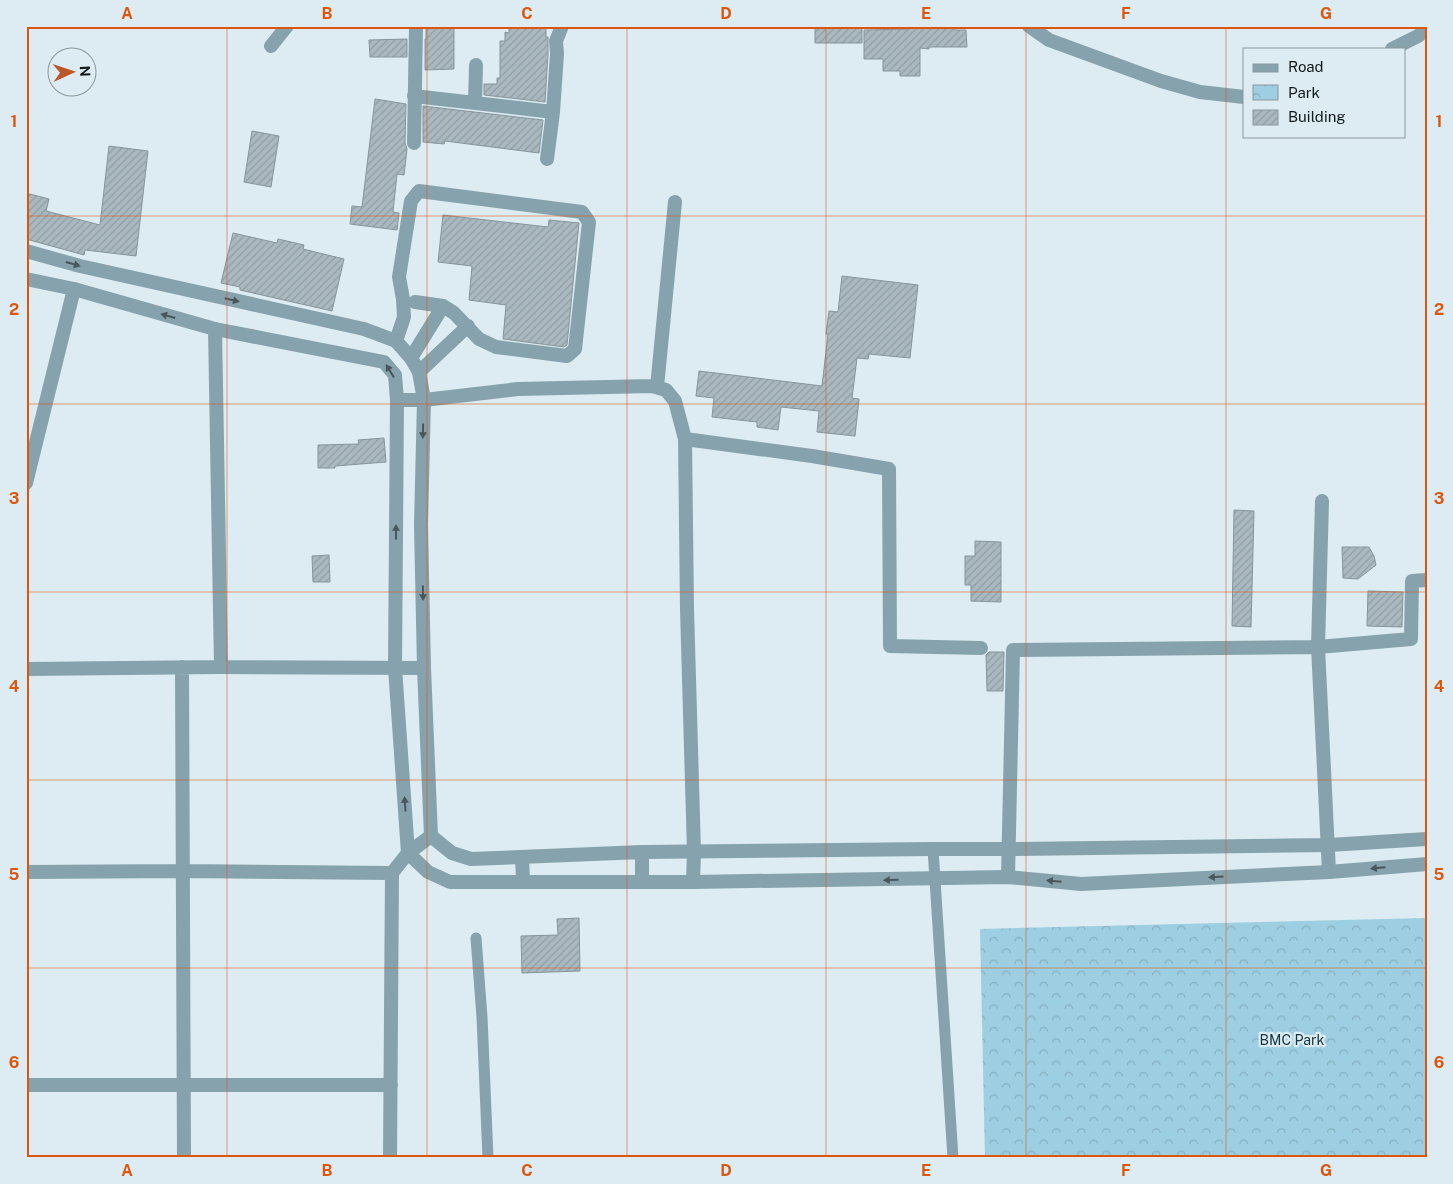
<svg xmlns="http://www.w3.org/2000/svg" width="1453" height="1184" font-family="'Public Sans',sans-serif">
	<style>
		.park { fill: url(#park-crowns) }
		.building { fill: url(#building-hatch); stroke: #86959b }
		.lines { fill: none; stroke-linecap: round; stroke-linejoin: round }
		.service { stroke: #86a2ac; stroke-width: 11 }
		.minor { stroke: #86a2ac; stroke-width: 14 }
		.tertiary { stroke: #86a2ac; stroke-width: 14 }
		.oneway { fill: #47575c }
		.grid { fill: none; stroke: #dd560d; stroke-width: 1; stroke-opacity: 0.55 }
		.labels { text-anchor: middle; stroke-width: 4.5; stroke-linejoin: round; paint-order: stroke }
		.park-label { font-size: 14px; fill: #153540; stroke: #dcecf2 }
		.neatline { fill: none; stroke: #dd560d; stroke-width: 2 }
		.grid-label { font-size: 16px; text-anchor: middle; font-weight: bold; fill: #dd560d }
	</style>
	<defs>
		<pattern id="park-crowns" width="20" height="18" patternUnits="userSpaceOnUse" patternTransform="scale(1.25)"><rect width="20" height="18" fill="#9dcee1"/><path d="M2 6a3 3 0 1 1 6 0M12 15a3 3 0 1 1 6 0" fill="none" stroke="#86b0c0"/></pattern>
		<pattern id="building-hatch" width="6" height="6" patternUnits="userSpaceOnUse" patternTransform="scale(1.25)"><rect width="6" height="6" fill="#a9b9bf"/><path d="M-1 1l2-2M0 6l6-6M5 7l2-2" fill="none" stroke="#919ea4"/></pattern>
	</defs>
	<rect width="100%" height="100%" fill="#dcecf2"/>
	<path class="park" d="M 1427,918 L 1427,1158 L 985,1158 L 980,929 Z"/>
	<path class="building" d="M 426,26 L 454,26 L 454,69 L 425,70 L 425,39 L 426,39 Z
		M 509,26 L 546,26 L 546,37 L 548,37 L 548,54 L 545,102 L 484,95 L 484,84 L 497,84 L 497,78 L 500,78 L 500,41 L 505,41 L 505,32 L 509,33 Z
		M 815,26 L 862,26 L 862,43 L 815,43 Z
		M 910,26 L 954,26 L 954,30 L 966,30 L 967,47 L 929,47 L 929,49 L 920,48 L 920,76 L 900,76 L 900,71 L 883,71 L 883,59 L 864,59 L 864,30 L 910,29 Z
		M 407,39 L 407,57 L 370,57 L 369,40 Z
		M 375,99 L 406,104 L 405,143 L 407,149 L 404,175 L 397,174 L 393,212 L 399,213 L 397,230 L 350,224 L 352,206 L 362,207 Z
		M 423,106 L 543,120 L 539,153 L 445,141 L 444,144 L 423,142 Z
		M 252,131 L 279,136 L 271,187 L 244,182 Z
		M 109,146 L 148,151 L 136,256 L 85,250 L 84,255 L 26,239 L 26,193 L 49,199 L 46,211 L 100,225 Z
		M 443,215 L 548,227 L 549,220 L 579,223 L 567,345 L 564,347 L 503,339 L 506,305 L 469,300 L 472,266 L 438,262 Z
		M 233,233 L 277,243 L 278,239 L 304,245 L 303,249 L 344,259 L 332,311 L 240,290 L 240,287 L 221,283 Z
		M 842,276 L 918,285 L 910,358 L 869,354 L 868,359 L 857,358 L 852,398 L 859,399 L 855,436 L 817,432 L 819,411 L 781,407 L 778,430 L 757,427 L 757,422 L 712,417 L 714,398 L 696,396 L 699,371 L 822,386 L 828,334 L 826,334 L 829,311 L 838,312 Z
		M 384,438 L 386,462 L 335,466 L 335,468 L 318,468 L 318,445 L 359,444 L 358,440 Z
		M 1234,510 L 1254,511 L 1251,627 L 1232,626 Z
		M 975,541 L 1001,542 L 1001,602 L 971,601 L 971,585 L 965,585 L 965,556 L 975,556 Z
		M 1342,547 L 1369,547 L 1374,556 L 1376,565 L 1358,579 L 1343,578 Z
		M 329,555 L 330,582 L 313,582 L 312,556 Z
		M 1368,591 L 1403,592 L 1402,627 L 1367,626 Z
		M 989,652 L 1004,652 L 1003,691 L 987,691 L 986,655 Z
		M 579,918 L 580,971 L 522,973 L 521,936 L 558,935 L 557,919 Z"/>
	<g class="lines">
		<path class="service" d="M 933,849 L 953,1158
			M 476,938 L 482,1017 L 488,1158"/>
		<path class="minor" d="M 1029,26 L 1049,40 L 1161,81 L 1200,92 L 1244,97
			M 271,46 L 287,26
			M 1392,49 L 1418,36 L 1427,29
			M 414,96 L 553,112 L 557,54 L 556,41 L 562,26
			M 475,103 L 476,65
			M 414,143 L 416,26
			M 547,159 L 553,112
			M 215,329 L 221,667
			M 396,341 L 404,317 L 403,299 L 399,277 L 411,201 L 419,191 L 582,212 L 589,222 L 575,349 L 567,356 L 496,347 L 479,339 L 454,313 L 443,306 L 415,302
			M 411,358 L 443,306
			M 419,372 L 468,326
			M 657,387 L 675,202
			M 397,400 L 424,400 L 518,389 L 652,386 L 666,390 L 675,401 L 685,439
			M 26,483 L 74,289
			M 1322,501 L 1318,647 L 1411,639 L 1412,581 L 1427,580
			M 182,667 L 184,1158
			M 26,669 L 221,667 L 424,668
			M 26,872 L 183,871 L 392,873
			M 1008,877 L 1013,650 L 1318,647 L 1329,872
			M 693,882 L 694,852 L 687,609 L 685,439 L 812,456 L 889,469 L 890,646 L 981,648
			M 26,1085 L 391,1085
			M 390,1158 L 392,873 L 408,853 L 431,836"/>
		<path class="tertiary" d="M 26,251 L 80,266 L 364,329 L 396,341 L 411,358 L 419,372 L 424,400 L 421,525 L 424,668 L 431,836 L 452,853 L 471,859 L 642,852 L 933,849 L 1010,849 L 1329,845 L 1427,839
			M 26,279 L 74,289 L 215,329 L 384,362 L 395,375 L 397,400 L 395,668 L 408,853 L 428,872 L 450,882 L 693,882 L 1008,877 L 1081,884 L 1329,872 L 1427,864
			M 642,852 L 642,882
			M 522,857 L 523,881"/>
	</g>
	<defs><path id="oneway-solid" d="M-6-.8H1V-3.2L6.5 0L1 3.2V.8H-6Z" transform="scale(1.25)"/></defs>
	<g class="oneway">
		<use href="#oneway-solid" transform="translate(73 264) rotate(16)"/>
		<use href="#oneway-solid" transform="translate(232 300) rotate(13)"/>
		<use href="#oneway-solid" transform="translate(168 316) rotate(-164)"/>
		<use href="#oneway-solid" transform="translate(390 371) rotate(-122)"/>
		<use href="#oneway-solid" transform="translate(423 431) rotate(91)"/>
		<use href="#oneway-solid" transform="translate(396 532) rotate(-90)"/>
		<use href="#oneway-solid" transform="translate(423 593) rotate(89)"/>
		<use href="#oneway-solid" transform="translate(405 804) rotate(-94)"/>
		<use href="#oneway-solid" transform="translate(1378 868) rotate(175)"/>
		<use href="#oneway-solid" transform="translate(1216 877) rotate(177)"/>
		<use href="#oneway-solid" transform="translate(891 880) rotate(179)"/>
		<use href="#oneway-solid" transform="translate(1054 881) rotate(-175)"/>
	</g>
	<path class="grid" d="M 227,26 L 227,1158M 427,26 L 427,1158M 627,26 L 627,1158M 826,26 L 826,1158M 1026,26 L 1026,1158M 1226,26 L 1226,1158M 26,216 L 1427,216M 26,404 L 1427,404M 26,592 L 1427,592M 26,780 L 1427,780M 26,968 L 1427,968"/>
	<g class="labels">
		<g class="park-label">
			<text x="1292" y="1045">BMC Park</text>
		</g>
	</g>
	<rect width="1453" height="1184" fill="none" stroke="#dcecf2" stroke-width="55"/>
	<rect x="1243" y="48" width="162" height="90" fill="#dcecf2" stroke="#8c989c"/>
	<rect x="1253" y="64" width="25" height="8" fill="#86a2ac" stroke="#8c989c"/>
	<text x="1288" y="72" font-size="15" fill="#13191b">Road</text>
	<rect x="1253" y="85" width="25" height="15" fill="url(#park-crowns)" stroke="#8c989c"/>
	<text x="1288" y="98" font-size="15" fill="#13191b">Park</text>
	<rect x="1253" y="110" width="25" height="15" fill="url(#building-hatch)" stroke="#8c989c"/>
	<text x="1288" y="122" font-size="15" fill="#13191b">Building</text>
	<g transform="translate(72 72) rotate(87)"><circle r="24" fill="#dcecf2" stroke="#8c989c"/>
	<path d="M0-4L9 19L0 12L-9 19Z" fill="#bd5729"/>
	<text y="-8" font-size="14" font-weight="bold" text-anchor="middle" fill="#13191b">N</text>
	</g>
	<rect x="28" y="28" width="1398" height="1128" class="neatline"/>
	<g class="grid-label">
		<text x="127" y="19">A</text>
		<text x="327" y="19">B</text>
		<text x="527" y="19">C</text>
		<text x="726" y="19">D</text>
		<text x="926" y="19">E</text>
		<text x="1126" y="19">F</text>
		<text x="1326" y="19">G</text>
		<text x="14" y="127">1</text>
		<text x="1439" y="127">1</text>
		<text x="14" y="315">2</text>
		<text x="1439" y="315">2</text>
		<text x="14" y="504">3</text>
		<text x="1439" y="504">3</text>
		<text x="14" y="692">4</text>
		<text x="1439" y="692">4</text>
		<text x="14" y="880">5</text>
		<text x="1439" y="880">5</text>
		<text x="14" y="1068">6</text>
		<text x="1439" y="1068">6</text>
		<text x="127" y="1176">A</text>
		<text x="327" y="1176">B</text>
		<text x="527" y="1176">C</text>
		<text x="726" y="1176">D</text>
		<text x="926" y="1176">E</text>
		<text x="1126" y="1176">F</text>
		<text x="1326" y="1176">G</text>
	</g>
</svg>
